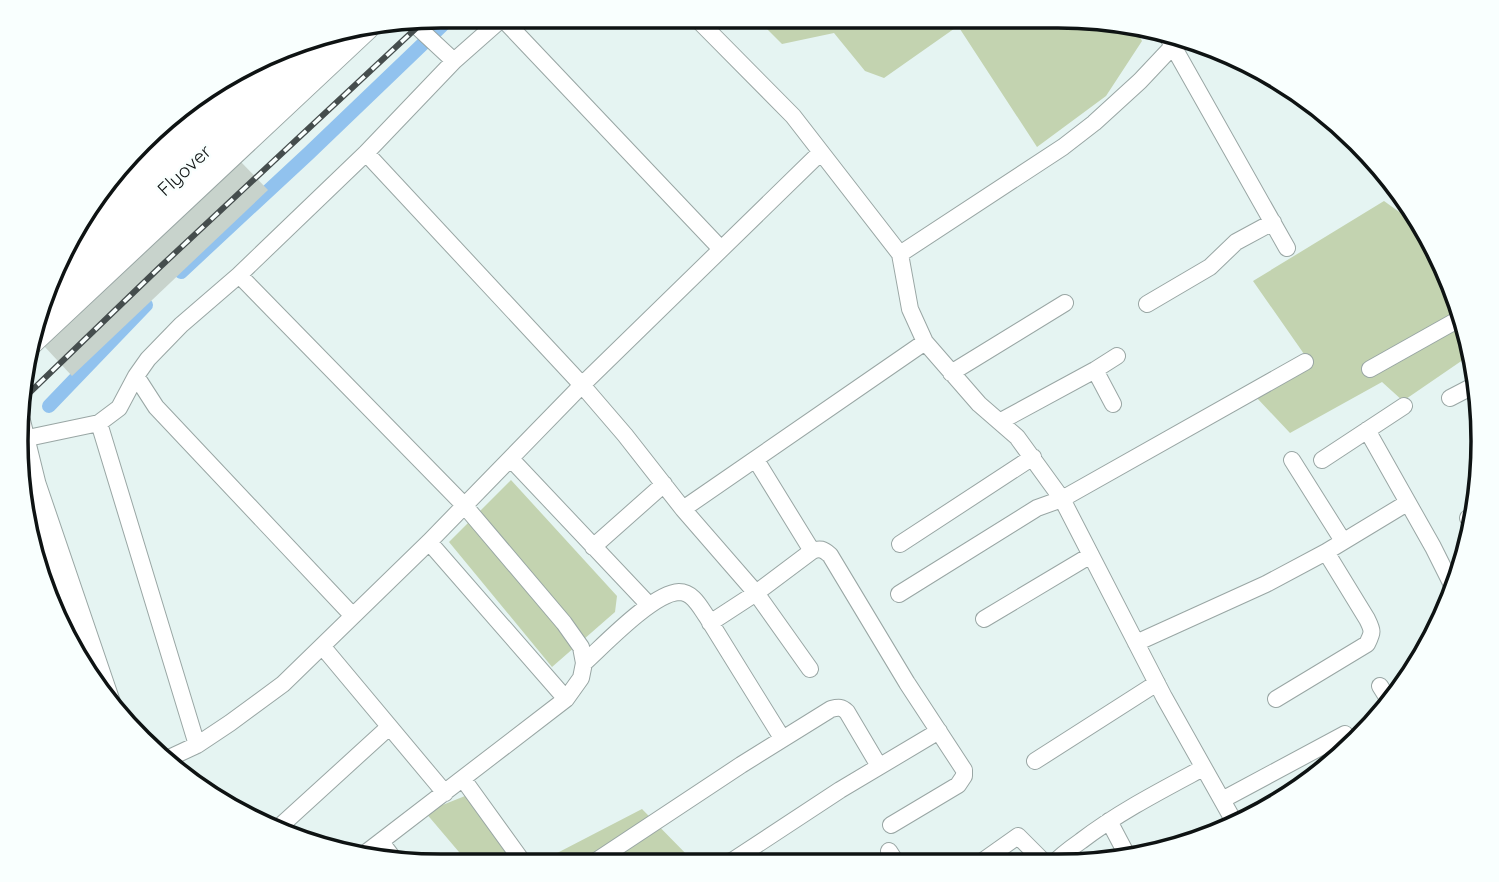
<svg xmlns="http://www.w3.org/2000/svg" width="1499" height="882" font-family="Quicksand,sans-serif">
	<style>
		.green { fill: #c3d3b0 }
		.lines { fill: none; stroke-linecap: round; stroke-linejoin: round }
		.canal { stroke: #91c2ee; stroke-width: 14 }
		.building { fill: #c8d3cc }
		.minor-casing { stroke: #99a6a4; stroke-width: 18 }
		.highway-casing { stroke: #99a6a4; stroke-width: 25 }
		.minor { stroke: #fff; stroke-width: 16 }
		.highway { stroke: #fff; stroke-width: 23 }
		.rail-casing { stroke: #454d4d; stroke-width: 6 }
		.rail { stroke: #f9fffe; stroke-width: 3.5; stroke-dasharray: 10; stroke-linecap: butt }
		.labels { text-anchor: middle; stroke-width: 5; stroke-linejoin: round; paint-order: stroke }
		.street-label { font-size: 19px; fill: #0e1313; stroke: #f9fffe }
		.rim { fill: none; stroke: #0e1313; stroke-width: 3.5 }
	</style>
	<rect width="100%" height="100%" fill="#e5f4f2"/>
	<path class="green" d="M 754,16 L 1086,17 L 1134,26 L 1142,41 L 1106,96 L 1037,147 L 958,26 L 884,78 L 865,71 L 834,33 L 782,44 Z
		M 1384,201 L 1416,224 L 1419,222 L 1473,353 L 1403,401 L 1382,382 L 1290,433 L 1256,397 L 1311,364 L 1253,281 Z
		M 511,480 L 617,596 L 615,612 L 552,667 L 449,542 Z
		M 465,796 L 533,865 L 470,865 L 425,812 Z
		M 642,809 L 695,863 L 739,849 L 801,862 L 803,865 L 534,865 Z"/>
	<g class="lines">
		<path class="canal" d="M 181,272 L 308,154 L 452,16
			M 49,406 L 146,305"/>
	</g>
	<path class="building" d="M 240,161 L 268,190 L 72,376 L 44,346 Z"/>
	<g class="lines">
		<defs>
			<path id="minor" d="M 694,16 L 793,116 L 900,254 L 910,309 L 925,342 L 979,404 L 1017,437 L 1062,499 L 1164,697 L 1236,825
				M 502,18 L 721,249
				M 411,21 L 454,61
				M 1165,32 L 1287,248
				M 366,153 L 582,385 L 625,435 L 683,509 L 925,342
				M 1406,199 L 1413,209
				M 900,254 L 1063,147 L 1094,123 L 1140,81 L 1173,46 L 1187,37
				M 239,275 L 464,505 L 564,623 L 581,647 L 584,663 L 581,678 L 566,699 L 363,855
				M 1147,304 L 1210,267 L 1236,242 L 1273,222
				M 1370,369 L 1459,319
				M 1095,370 L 1113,404
				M 951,373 L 1065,303
				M 136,376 L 156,407 L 353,616
				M 1450,398 L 1475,385
				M 1001,421 L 1095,370 L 1117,356
				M 99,423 L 197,745
				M 1367,430 L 1433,547 L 1451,583
				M 23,439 L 99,423 L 119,408 L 136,376 L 148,359 L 181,325 L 239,275 L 366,153 L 454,61 L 505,16
				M 511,459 L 649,605
				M 1292,460 L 1343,541
				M 1322,460 L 1404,406
				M 683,509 L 756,593 L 810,669
				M 1468,518 L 1475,514
				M 429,542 L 566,699
				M 900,544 L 1033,457
				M 593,547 L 664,484
				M 812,551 C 820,548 823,549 830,555 L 907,683 L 964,770 L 964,776 L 958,785 L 891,825
				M 899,594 L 1037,508 L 1062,499 L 1305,362
				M 984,619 L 1091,555
				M 710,623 L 756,593 L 812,551 L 756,460
				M 1136,643 L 1266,584 L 1326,552 L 1407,503
				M 322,646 L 445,793
				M 584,663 C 604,645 653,593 679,592 C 693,592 700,607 707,617 L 782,738
				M 1380,686 L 1390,702
				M 1276,699 L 1367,644 C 1373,632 1373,631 1367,619 L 1326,552
				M 167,759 L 197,745 L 230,723 L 283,684 L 429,542 L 582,385 L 821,152
				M 1035,761 L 1157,683
				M 463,779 L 525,865
				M 1222,800 L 1345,734
				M 1109,821 L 1128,857
				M 276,830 L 389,727
				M 381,842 L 396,862
				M 889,851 L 898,865
				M 590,865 L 741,765 L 831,709 C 839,707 842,707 847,712 L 879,766
				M 726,865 L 840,790 L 939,731
				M 977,865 L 1018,836 L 1047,865
				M 1052,865 C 1060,856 1071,848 1081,841 C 1119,812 1162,790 1203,768"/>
			<path id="highway" d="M 96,196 L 207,90
				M 65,254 L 281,51
				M 38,308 L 84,262 L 332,34
				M 32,342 L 367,28
				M 19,423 L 34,484 L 109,704
				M 34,549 L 47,594"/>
		</defs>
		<use href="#minor" class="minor-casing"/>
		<use href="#highway" class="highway-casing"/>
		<use href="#minor" class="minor"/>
		<use href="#highway" class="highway"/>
		<defs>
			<path id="rail" d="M 23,399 L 160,267 L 427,18"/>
		</defs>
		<use href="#rail" class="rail-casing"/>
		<use href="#rail" class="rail"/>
	</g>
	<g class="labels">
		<g class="street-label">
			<text transform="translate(184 170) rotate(-43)" y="7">Flyover</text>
		</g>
	</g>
	<path d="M0 0H1499V882H0ZM441 28H1058A413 413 0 0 1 1471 441V441A413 413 0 0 1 1058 854H441A413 413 0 0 1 28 441V441A413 413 0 0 1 441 28Z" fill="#f9fffe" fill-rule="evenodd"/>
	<path class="rim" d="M441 28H1058A413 413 0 0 1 1471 441V441A413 413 0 0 1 1058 854H441A413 413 0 0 1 28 441V441A413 413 0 0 1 441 28Z"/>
</svg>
